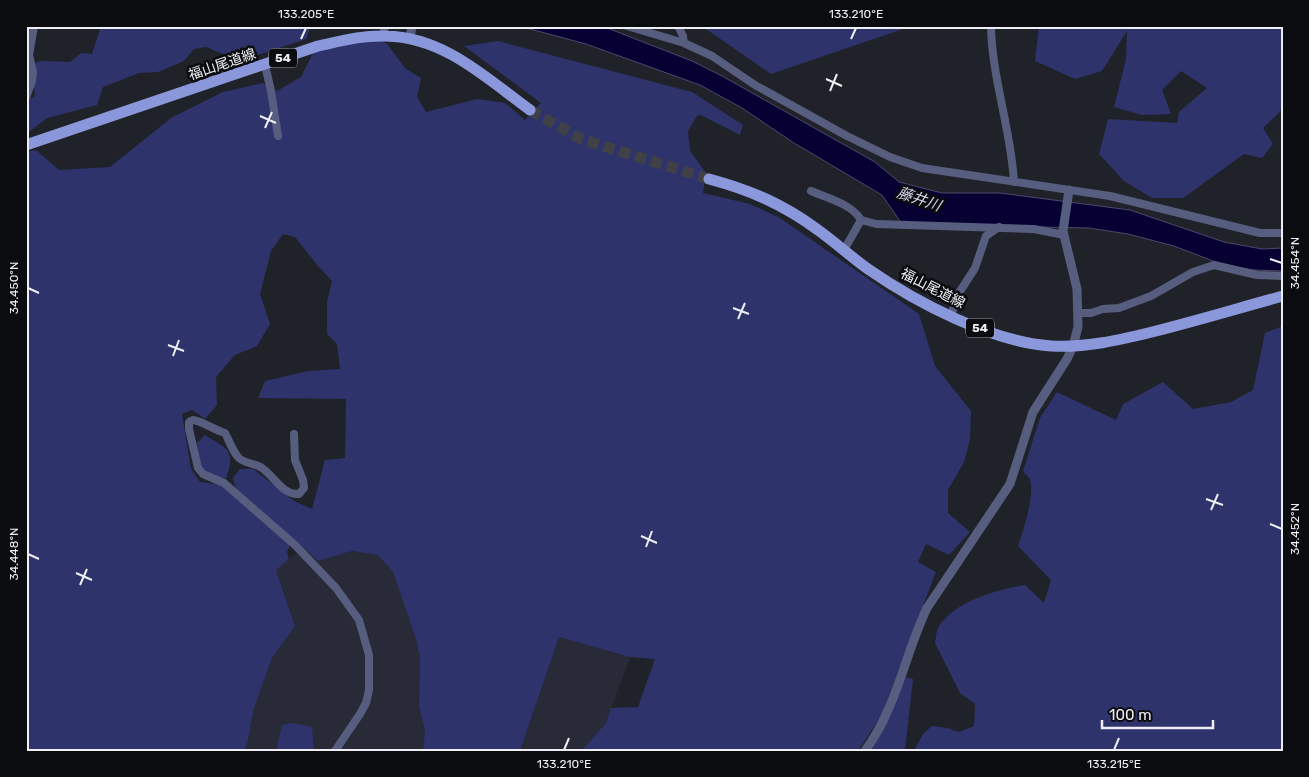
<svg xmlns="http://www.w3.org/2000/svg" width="1309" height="777" font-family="Rubik,'Noto Sans JP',sans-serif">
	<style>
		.built { fill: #282a37 }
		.green { fill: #2e336b }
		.water { fill: #070033; stroke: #4c486d }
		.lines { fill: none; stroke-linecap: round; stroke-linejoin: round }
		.primary-tunnel { stroke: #3f4147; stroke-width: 11; stroke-dasharray: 11 5.5; stroke-linecap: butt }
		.minor { stroke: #575d7e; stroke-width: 8 }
		.tertiary { stroke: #575d7e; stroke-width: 9 }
		.primary { stroke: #8b97db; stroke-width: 11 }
		.ticks { fill: none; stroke: #eeeff4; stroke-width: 2 }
		.labels { text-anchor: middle; stroke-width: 5; stroke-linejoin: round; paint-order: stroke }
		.shield { fill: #0b0c0f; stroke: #aaabaf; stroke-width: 1 }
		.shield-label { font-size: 12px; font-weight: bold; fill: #eeeff4 }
		.street-label { font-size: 14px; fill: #eeeff4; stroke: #0b0c0f }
		.water-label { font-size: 15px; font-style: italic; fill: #d4d8ee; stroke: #0b0c0f }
		.neatline { fill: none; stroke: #eeeff4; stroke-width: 2 }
		.ticks-label { font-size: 12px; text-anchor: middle; fill: #eeeff4 }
	</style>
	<rect width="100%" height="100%" fill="#202229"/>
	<path class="built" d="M 303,547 L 318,561 L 352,551 L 378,555 L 393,572 L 416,639 L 420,658 L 419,707 L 425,730 L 423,751 L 243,751 L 247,745 L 254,708 L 272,658 L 295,626 L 276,570 Z
		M 559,637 L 630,657 L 606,723 L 581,751 L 520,751 Z"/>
	<path class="green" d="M 101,26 L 311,26 L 306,39 L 240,61 L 206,47 L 194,49 L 184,61 L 158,72 L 139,73 L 103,87 L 97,105 L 47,118 L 26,134 L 26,102 L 35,96 L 32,65 L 40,61 L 70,62 L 81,53 L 92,54 Z
		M 704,26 L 909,26 L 909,27 L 771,74 L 706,29 Z
		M 1039,26 L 1283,26 L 1283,106 L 1279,113 L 1263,128 L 1273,144 L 1262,158 L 1244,154 L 1183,198 L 1152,198 L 1124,181 L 1099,154 L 1108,119 L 1177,123 L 1179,112 L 1207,88 L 1181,71 L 1162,90 L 1171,114 L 1142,115 L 1114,107 L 1126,59 L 1127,31 L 1102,71 L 1075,79 L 1035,61 Z
		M 373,32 L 388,45 L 405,68 L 421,78 L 417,97 L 426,112 L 477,99 L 505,103 L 525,120 L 541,103 L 464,46 L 498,41 L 692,92 L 743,125 L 740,135 L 701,115 L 697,116 L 688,131 L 690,151 L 706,173 L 703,193 L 750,204 L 780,218 L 919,314 L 935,366 L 971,411 L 970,440 L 964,462 L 948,490 L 948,513 L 970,532 L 949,555 L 926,544 L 918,562 L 936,572 L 881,716 L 858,751 L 581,751 L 606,723 L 611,708 L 638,707 L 655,659 L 630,657 L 559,637 L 520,751 L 423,751 L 425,730 L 419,707 L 420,658 L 416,639 L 393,572 L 378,555 L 352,551 L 318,561 L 303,547 L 236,491 L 233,478 L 240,469 L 253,469 L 294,501 L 312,509 L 325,460 L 345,458 L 346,399 L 258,398 L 265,381 L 308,371 L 340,369 L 337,344 L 327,334 L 327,302 L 332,281 L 318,266 L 295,237 L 283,234 L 271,251 L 260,294 L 270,324 L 257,346 L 235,355 L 216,377 L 217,405 L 205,419 L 192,410 L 182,414 L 191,469 L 200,482 L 223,485 L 290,545 L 287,552 L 289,559 L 276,570 L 295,626 L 272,658 L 254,708 L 247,745 L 243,751 L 26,751 L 26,152 L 36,150 L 59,170 L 110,167 L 171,118 L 223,92 L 263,83 L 277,91 L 301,77 L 314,51 Z
		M 1283,326 L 1283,751 L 914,751 L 923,734 L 932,726 L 948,728 L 959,732 L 974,726 L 975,704 L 960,693 L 935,643 C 936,639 936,632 938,628 C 952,602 998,589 1025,585 L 1044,603 L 1051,580 L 1018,546 C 1023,531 1035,495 1030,480 C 1029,477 1025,474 1023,471 L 1040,418 L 1057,392 L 1116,420 L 1123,404 L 1163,382 L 1193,409 L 1231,402 L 1253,390 L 1265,333 Z
		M 205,435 C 228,450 236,449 226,479 L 213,475 L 201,468 L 197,443 Z
		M 905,677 L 913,679 L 905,751 L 871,751 L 892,712 Z
		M 293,723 L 312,727 L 314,751 L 276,751 L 282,725 Z"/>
	<path class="water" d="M 519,26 L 602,26 L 692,61 L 722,76 L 875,162 L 899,182 L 942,193 L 1000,193 L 1130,210 L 1224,242 L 1262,249 L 1283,248 L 1283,271 L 1253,270 L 1221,264 L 1174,246 L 1128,234 L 1089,228 L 902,224 L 882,195 L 794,143 L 742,108 L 700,85 L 586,44 Z"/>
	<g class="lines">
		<path class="primary-tunnel" d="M 530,110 L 581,139 L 709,179"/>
		<path class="minor" d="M 382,26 L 384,28 L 386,36
			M 627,26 L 684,43 L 712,56 L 755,85 L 847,136 L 890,157 L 922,168 L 1110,196 L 1260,233 L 1283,233
			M 678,26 L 683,36 L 684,43
			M 991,26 C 992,79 1011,129 1014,182
			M 265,65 L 271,91 L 278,136
			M 26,98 L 32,81 L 33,72 L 29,55 L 34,26
			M 811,191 C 827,198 852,204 861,220 L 876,224 L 1034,229 L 1064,235
			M 844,250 L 861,220
			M 1078,313 L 1091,313 L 1103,309 L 1119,308 L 1151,296 L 1193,272 L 1214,265 L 1257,275 L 1283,276
			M 951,316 L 957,296 L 975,268 L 986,236 L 999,227
			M 294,434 L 295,460 L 303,480 L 304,488 L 299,494 C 282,495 275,477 262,468 C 255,463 244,464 238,457 C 232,450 229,440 225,433 C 214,430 202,421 193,420 L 189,422 L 189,429 L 198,468 L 203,474 L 224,483 L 295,545 L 336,588 L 359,620 L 369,655 L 369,690 L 366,703 L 360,714 L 335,751"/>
		<path class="tertiary" d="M 410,38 L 412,26
			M 865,751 C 874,738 882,725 888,710 C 903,677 911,641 927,608 L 1010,484 L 1033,412 L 1067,359 L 1073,346 L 1078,327 L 1077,289 L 1063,231 L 1069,190"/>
		<path class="primary" d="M 26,145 L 318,46 C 341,41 363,35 386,36 C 444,37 486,78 530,110
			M 709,179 C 750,190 783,204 818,230 C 835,242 851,257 868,269 C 917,303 992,342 1051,346 C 1086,348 1119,340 1152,332 C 1196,321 1239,308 1283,296"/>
	</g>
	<path class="ticks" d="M 301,39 L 306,28M 851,39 L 856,28M 826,79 L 842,86M 830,91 L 837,74M 260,116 L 276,123M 265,128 L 272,112M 1270,259 L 1282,263M 28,288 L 39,293M 733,308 L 749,314M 738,319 L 745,303M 168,345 L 184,351M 173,356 L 179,340M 1206,499 L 1223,505M 1211,510 L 1218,494M 1270,524 L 1282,529M 641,536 L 657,543M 646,547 L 652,531M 28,554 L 39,559M 76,573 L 92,580M 80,585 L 87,569M 564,750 L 569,738M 1114,750 L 1119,738"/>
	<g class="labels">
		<g class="shield">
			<rect x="269" y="48.5" width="28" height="19" rx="4"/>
			<rect x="966" y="318.5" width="28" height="19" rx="4"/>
		</g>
		<g class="shield-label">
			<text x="283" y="62">54</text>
			<text x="980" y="332">54</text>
		</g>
		<g class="street-label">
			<text transform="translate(222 64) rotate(-19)" y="5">福山尾道線</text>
			<text transform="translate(933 288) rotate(27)" y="5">福山尾道線</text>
		</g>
		<g class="water-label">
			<text transform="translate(919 199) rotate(19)" y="5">藤井川</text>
		</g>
	</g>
	<rect width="1309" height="777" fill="none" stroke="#0b0c0f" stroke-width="55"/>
	<path d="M1102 720v8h111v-8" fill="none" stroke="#eeeff4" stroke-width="2.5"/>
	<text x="1109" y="720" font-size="15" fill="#eeeff4" stroke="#0b0c0f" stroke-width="4" paint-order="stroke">100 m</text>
	<rect x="28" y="28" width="1254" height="722" class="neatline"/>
	<g class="ticks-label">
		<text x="306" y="18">133.205°E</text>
		<text x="856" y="18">133.210°E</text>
		<text transform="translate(1295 263) rotate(-90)" y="4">34.454°N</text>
		<text transform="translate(14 288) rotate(-90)" y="4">34.450°N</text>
		<text transform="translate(1295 529) rotate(-90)" y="4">34.452°N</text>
		<text transform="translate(14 554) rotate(-90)" y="4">34.448°N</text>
		<text x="564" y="768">133.210°E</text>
		<text x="1114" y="768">133.215°E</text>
	</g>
</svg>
